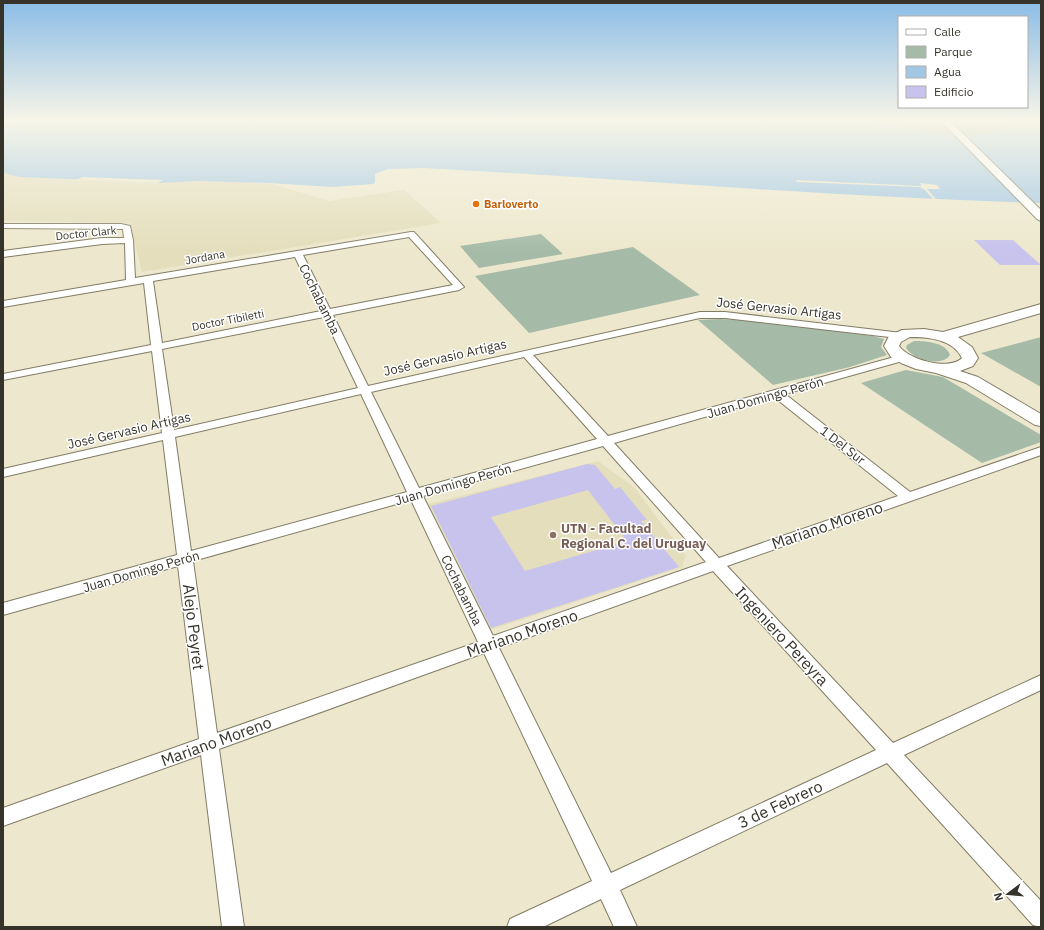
<svg xmlns="http://www.w3.org/2000/svg" width="1044" height="930" font-family="'IBM Plex Sans',sans-serif">
	<style>
		.built { fill: #e4debc }
		.green { fill: #a5bba8 }
		.water { fill: #a1c7e4 }
		.pier { fill: #ede8cd }
		.building { fill: #c8c3ed; fill-rule: evenodd }
		.lines { fill: none; stroke-linecap: round; stroke-linejoin: round }
		.street-casing { stroke: #817c65; stroke-width: 2 }
		.secondary-casing { stroke: #817c65; stroke-width: 2 }
		.street { fill: #fff; fill-rule: evenodd }
		.secondary { fill: #fff; fill-rule: evenodd }
		.food-dot { fill: #e8710a; stroke: #fff; stroke-width: 1.5 }
		.education-dot { fill: #8d6e63; stroke: #fff; stroke-width: 1.5 }
		.labels { text-anchor: middle; stroke-width: 3; stroke-linejoin: round; paint-order: stroke }
		.far-food-label { font-size: 11px; font-weight: bold; fill: #c56008; stroke: #fff; text-anchor: start }
		.far-street-label { font-size: 11px; fill: #36342a; stroke: #fff }
		.street-label { font-size: 13px; fill: #36342a; stroke: #fff }
		.education-label { font-size: 13px; font-weight: bold; fill: #785e54; stroke: #fff; text-anchor: start }
		.near-street-label { font-size: 16px; fill: #36342a; stroke: #fff }
	</style>
	<rect width="100%" height="100%" fill="#ede8cd"/>
	<path class="built" d="M 3,172 L 21,177 L 77,180 L 158,183 L 198,181 L 269,183 L 329,201 L 404,190 L 441,223 L 142,272 L 130,223 L 3,221 Z
		M 598,461 L 635,488 L 686,556 L 682,567 L 484,632 L 426,515 L 429,504 Z"/>
	<path class="green" d="M 864,121 L 1041,121 L 1041,126 L 1019,126 L 988,134 L 970,136 L 935,133 Z
		M 541,234 L 563,254 L 479,268 L 460,246 Z
		M 633,247 L 700,295 L 529,333 L 475,276 Z
		M 719,319 L 751,320 L 873,336 L 884,339 L 881,347 L 887,355 L 850,367 L 773,385 L 698,320 Z
		M 1041,337 L 1041,387 L 981,353 Z
		M 914,341 C 925,341 946,342 950,355 C 942,368 912,359 906,348 L 907,345 Z
		M 906,370 L 943,377 L 1041,435 L 1041,442 L 982,463 L 861,383 Z"/>
	<path class="water" d="M 3,121 L 864,121 L 935,133 L 970,136 L 988,134 L 1019,126 L 1041,126 L 1041,203 C 835,197 630,179 424,168 L 388,169 L 375,174 L 375,182 L 373,184 L 332,187 L 269,183 L 198,181 L 158,183 L 21,177 L 10,175 L 3,172 Z"/>
	<path class="pier" d="M 82,177 L 163,180 L 158,183 L 77,180 Z
		M 796,180 L 921,186 L 920,183 L 937,185 L 940,189 L 927,189 L 936,199 L 933,199 L 925,190 L 920,187 L 797,182 Z"/>
	<path class="building" d="M 974,240 L 1013,240 L 1041,265 L 1000,265 Z
		M 587,464 L 595,465 L 615,489 L 620,487 L 647,520 L 641,521 L 679,567 L 491,628 L 431,506 ZM 588,490 L 627,541 L 525,571 L 491,517 Z"/>
	<g class="lines">
		<defs>
			<path id="street" d="M 3,224 L 121,224 L 130,226 L 133,240 L 135,278 L 411,232 L 414,232 L 464,287 L 459,290 L 333,315 L 368,386 L 700,312 L 725,312 L 902,333 L 903,335 L 902,337 L 898,338 L 725,318 L 700,318 L 533,355 L 608,436 L 898,356 L 906,356 L 907,358 L 906,360 L 785,394 L 910,492 L 1041,447 L 1041,455 L 727,566 L 893,743 L 1041,675 L 1041,690 L 904,755 L 1041,901 L 1041,927 L 1033,925 L 887,763 L 620,890 L 637,927 L 614,927 L 601,899 L 543,927 L 507,927 L 510,919 L 592,881 L 484,653 L 219,749 L 244,927 L 222,927 L 201,755 L 3,826 L 3,808 L 199,739 L 178,566 L 3,615 L 3,603 L 177,555 L 163,440 L 3,477 L 3,469 L 162,433 L 152,351 L 3,380 L 3,374 L 151,345 L 144,283 L 3,307 L 3,301 L 126,280 L 125,243 L 102,244 L 3,257 L 3,251 L 102,238 L 124,238 L 123,229 L 3,228 ZM 409,237 L 453,285 L 330,309 L 303,255 ZM 295,257 L 321,311 L 162,343 L 153,281 ZM 324,317 L 358,388 L 174,430 L 162,349 ZM 524,357 L 597,439 L 419,488 L 371,392 ZM 361,394 L 407,492 L 191,551 L 175,437 ZM 774,397 L 898,496 L 719,558 L 614,443 ZM 603,446 L 706,562 L 493,636 L 423,496 ZM 411,500 L 478,642 L 217,733 L 193,561 ZM 713,571 L 876,750 L 611,873 L 499,648 Z"/>
			<path id="secondary" d="M 941,121 L 950,121 L 1041,210 L 1041,221 L 1037,219 Z
				M 1041,304 L 1041,313 L 958,337 L 972,347 L 978,358 L 973,366 L 960,371 L 978,377 L 1041,414 L 1041,426 L 1035,425 L 966,383 L 936,373 L 916,369 L 901,363 L 891,357 L 884,346 L 889,336 L 902,330 L 924,329 L 943,332 ZM 910,337 C 928,337 953,339 962,358 C 949,371 909,360 899,346 L 901,342 Z"/>
		</defs>
		<use href="#street" class="street-casing"/>
		<use href="#secondary" class="secondary-casing"/>
		<use href="#street" class="street"/>
		<use href="#secondary" class="secondary"/>
	</g>
	<linearGradient id="sky" x2="0" y2="1"><stop stop-color="#8bbce6"/><stop offset="0.48" stop-color="#f7f5e8"/><stop offset="1" stop-color="#f7f5e8" stop-opacity="0"/></linearGradient>
	<rect width="1044" height="251" fill="url(#sky)"/>
	<circle class="food-dot" cx="476" cy="204" r="4"/>
	<circle class="education-dot" cx="553" cy="535" r="4"/>
	<g class="labels">
		<g class="far-food-label">
			<text x="484" y="208">Barloverto</text>
		</g>
		<g class="far-street-label">
			<text transform="translate(86 233) rotate(-6)" y="4">Doctor Clark</text>
			<text transform="translate(205 257) rotate(-10)" y="4">Jordana</text>
			<text transform="translate(228 320) rotate(-11)" y="4">Doctor Tibiletti</text>
		</g>
		<g class="street-label">
			<text transform="translate(320 299) rotate(64)" y="5">Cochabamba</text>
			<text transform="translate(779 308) rotate(6)" y="5">José Gervasio Artigas</text>
			<text transform="translate(445 357) rotate(-13)" y="5">José Gervasio Artigas</text>
			<text transform="translate(765 397) rotate(-16)" y="5">Juan Domingo Perón</text>
			<text transform="translate(129 430) rotate(-13)" y="5">José Gervasio Artigas</text>
			<text transform="translate(843 445) rotate(38)" y="5">1 Del Sur</text>
			<text transform="translate(453 484) rotate(-16)" y="5">Juan Domingo Perón</text>
			<text transform="translate(141 571) rotate(-16)" y="5">Juan Domingo Perón</text>
			<text transform="translate(462 590) rotate(64)" y="5">Cochabamba</text>
		</g>
		<g class="education-label">
			<text x="561" y="533">UTN - Facultad<tspan x="561" dy="15">Regional C. del Uruguay</tspan></text>
		</g>
		<g class="near-street-label">
			<text transform="translate(827 525) rotate(-19)" y="6">Mariano Moreno</text>
			<text transform="translate(194 627) rotate(83)" y="6">Alejo Peyret</text>
			<text transform="translate(522 633) rotate(-19)" y="6">Mariano Moreno</text>
			<text transform="translate(782 636) rotate(47)" y="6">Ingeniero Pereyra</text>
			<text transform="translate(216 741) rotate(-20)" y="6">Mariano Moreno</text>
			<text transform="translate(780 804) rotate(-25)" y="6">3 de Febrero</text>
		</g>
	</g>
	<rect width="1044" height="930" fill="none" stroke="#36342a" stroke-width="8"/>
	<rect x="898" y="16" width="130" height="92" fill="#ffffff" stroke="#afaeaa"/>
	<rect x="906" y="29" width="20" height="6" fill="#ffffff" stroke="#afaeaa"/>
	<text x="934" y="36" font-size="12" fill="#36342a">Calle</text>
	<rect x="906" y="46" width="20" height="12" fill="#a5bba8" stroke="#afaeaa"/>
	<text x="934" y="56" font-size="12" fill="#36342a">Parque</text>
	<rect x="906" y="66" width="20" height="12" fill="#a1c7e4" stroke="#afaeaa"/>
	<text x="934" y="76" font-size="12" fill="#36342a">Agua</text>
	<rect x="906" y="86" width="20" height="12" fill="#c8c3ed" stroke="#afaeaa"/>
	<text x="934" y="96" font-size="12" fill="#36342a">Edificio</text>
	<g transform="translate(1008 894) rotate(254)" stroke="#ffffff" stroke-width="3" paint-order="stroke">
	<path d="M0-3L7 15L0 10L-7 15Z" fill="#36342a"/>
	<text y="-6" font-size="11" font-weight="bold" text-anchor="middle" fill="#36342a">N</text>
	</g>
</svg>
